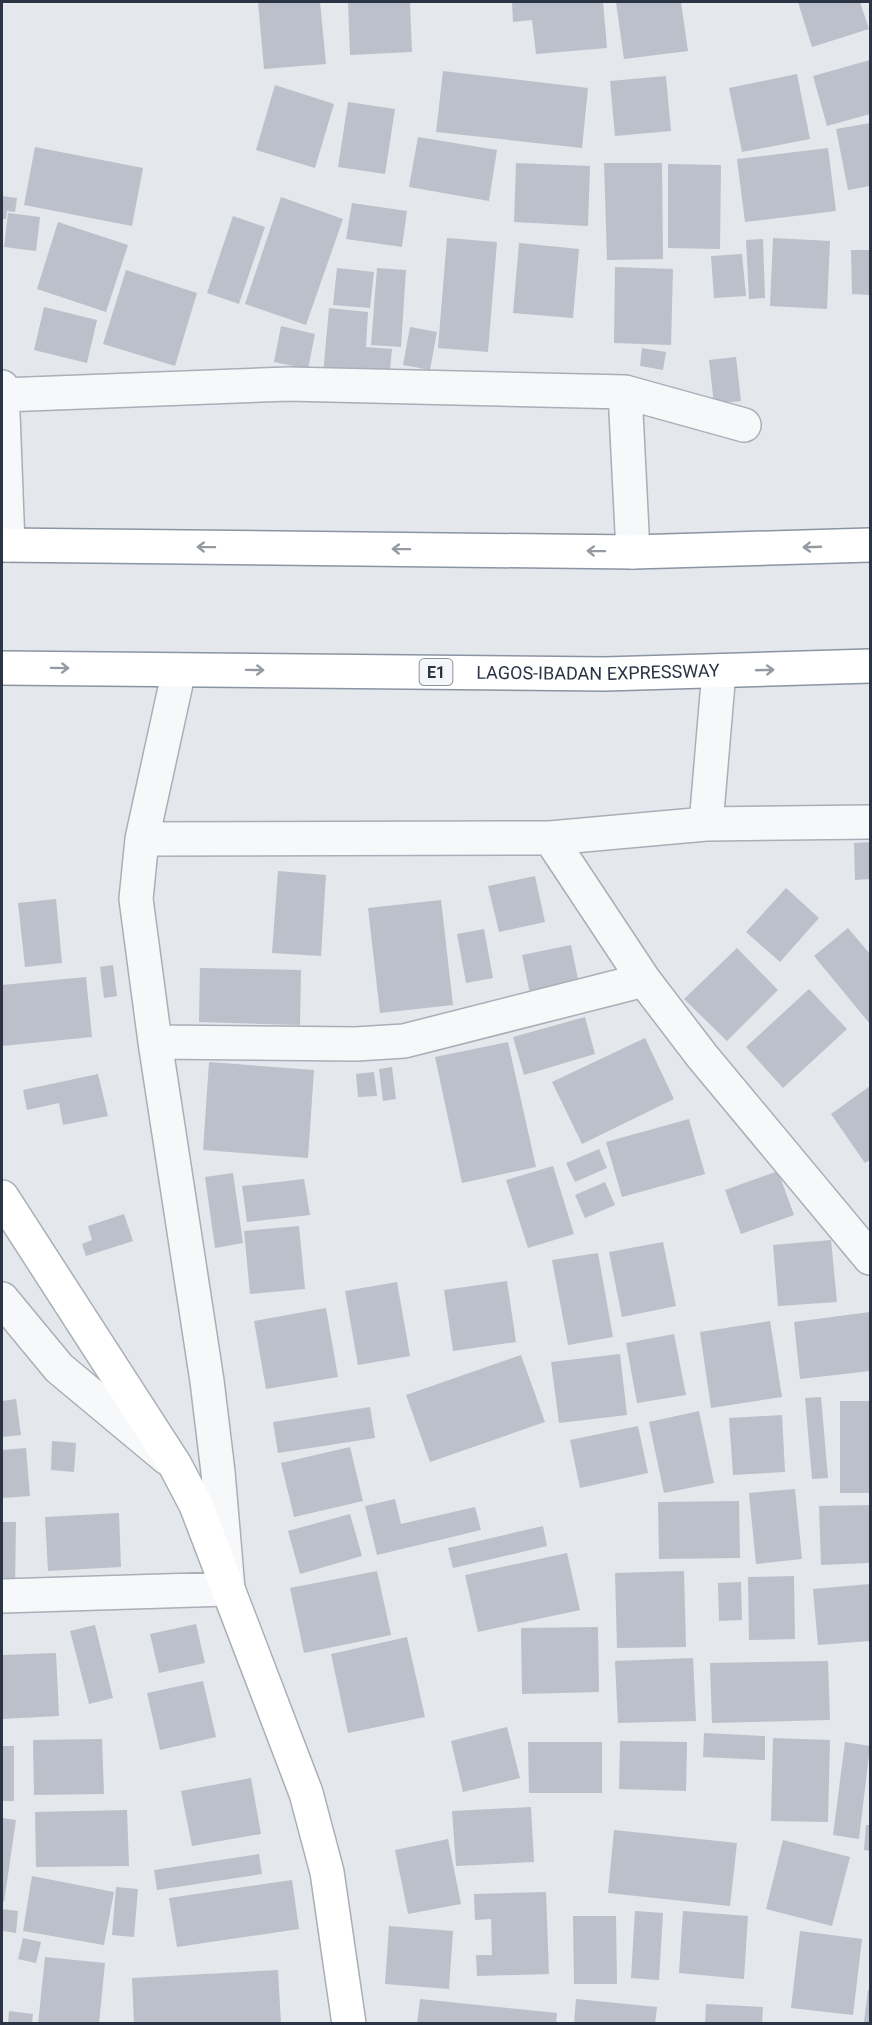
<svg xmlns="http://www.w3.org/2000/svg" width="872" height="2025" font-family="Roboto,sans-serif">
	<style>
		.building { fill: #bbc0ca }
		.lines { fill: none; stroke-linecap: round; stroke-linejoin: round }
		.street-casing { stroke: #a9aeb7; stroke-width: 36 }
		.secondary-casing { stroke: #a9aeb7; stroke-width: 36 }
		.highway-casing { stroke: #8b94a3; stroke-width: 36 }
		.street { stroke: #f7f8fa; stroke-width: 33 }
		.secondary { stroke: #fff; stroke-width: 33 }
		.highway { stroke: #fff; stroke-width: 33 }
		.oneway { stroke: #959aa2 }
		.labels { text-anchor: middle; stroke-width: 5; stroke-linejoin: round; paint-order: stroke }
		.shield { fill: #f4f6f9; stroke: #676e7b; stroke-width: 1.5 }
		.shield-label { font-size: 16px; font-weight: bold; fill: #2b3445 }
		.street-label { font-size: 18px; fill: #2b3445; stroke: #f4f6f9 }
	</style>
	<rect width="100%" height="100%" fill="#e4e7ec"/>
	<path class="building" d="M 258,2 L 320,2 L 326,64 L 264,69 Z
		M 348,2 L 410,2 L 412,52 L 350,55 Z
		M 512,2 L 603,2 L 607,48 L 536,54 L 532,20 L 513,22 Z
		M 616,2 L 681,2 L 688,51 L 624,59 Z
		M 798,2 L 860,2 L 869,29 L 812,47 Z
		M 870,60 L 870,114 L 827,126 L 813,76 Z
		M 443,71 L 588,88 L 582,148 L 436,132 Z
		M 797,74 L 810,139 L 742,152 L 729,88 Z
		M 666,76 L 671,131 L 615,136 L 610,81 Z
		M 275,85 L 334,104 L 315,168 L 256,150 Z
		M 348,102 L 395,109 L 385,174 L 338,167 Z
		M 870,123 L 870,186 L 848,190 L 836,129 Z
		M 418,137 L 497,150 L 489,201 L 409,187 Z
		M 35,147 L 143,168 L 132,226 L 24,205 Z
		M 828,148 L 836,211 L 745,222 L 737,159 Z
		M 516,163 L 590,166 L 588,226 L 514,222 Z
		M 604,163 L 662,163 L 663,259 L 607,260 Z
		M 668,164 L 721,165 L 720,249 L 668,248 Z
		M 2,196 L 17,198 L 15,212 L 7,211 L 6,219 L 2,219 Z
		M 281,197 L 343,219 L 306,325 L 245,304 Z
		M 352,203 L 407,211 L 402,247 L 346,239 Z
		M 8,213 L 40,217 L 36,251 L 4,247 Z
		M 233,216 L 265,227 L 239,304 L 207,293 Z
		M 58,222 L 128,245 L 106,312 L 37,289 Z
		M 447,238 L 497,242 L 488,352 L 438,348 Z
		M 773,238 L 830,241 L 827,309 L 770,306 Z
		M 763,239 L 765,298 L 749,299 L 746,240 Z
		M 519,243 L 579,249 L 573,318 L 513,313 Z
		M 851,250 L 870,250 L 870,295 L 852,294 Z
		M 742,254 L 746,296 L 714,298 L 711,256 Z
		M 615,267 L 673,269 L 671,345 L 614,343 Z
		M 337,268 L 374,272 L 370,308 L 333,305 Z
		M 377,268 L 406,270 L 401,347 L 371,345 Z
		M 126,270 L 197,293 L 175,366 L 103,344 Z
		M 44,307 L 97,320 L 87,363 L 34,350 Z
		M 329,308 L 368,312 L 366,347 L 392,349 L 389,380 L 323,374 Z
		M 281,326 L 315,334 L 308,369 L 274,362 Z
		M 410,327 L 437,332 L 430,370 L 403,365 Z
		M 642,348 L 666,352 L 663,370 L 640,366 Z
		M 736,357 L 741,401 L 714,404 L 709,360 Z
		M 870,842 L 870,879 L 855,880 L 854,843 Z
		M 278,871 L 326,875 L 321,956 L 272,953 Z
		M 535,876 L 545,922 L 499,932 L 488,886 Z
		M 786,888 L 819,918 L 780,962 L 746,932 Z
		M 56,899 L 62,963 L 25,967 L 18,903 Z
		M 441,900 L 453,1005 L 380,1013 L 368,908 Z
		M 848,928 L 870,954 L 870,1024 L 814,956 Z
		M 484,929 L 493,978 L 466,983 L 457,934 Z
		M 571,945 L 580,989 L 531,999 L 522,955 Z
		M 737,948 L 778,990 L 727,1041 L 684,999 Z
		M 113,965 L 117,996 L 104,998 L 100,967 Z
		M 200,968 L 301,970 L 300,1025 L 199,1022 Z
		M 86,977 L 92,1037 L 2,1046 L 2,985 Z
		M 809,989 L 847,1029 L 783,1088 L 746,1047 Z
		M 585,1017 L 595,1054 L 524,1075 L 513,1037 Z
		M 645,1038 L 674,1099 L 582,1144 L 552,1082 Z
		M 508,1042 L 536,1167 L 462,1183 L 435,1057 Z
		M 209,1062 L 314,1070 L 308,1158 L 203,1150 Z
		M 392,1067 L 396,1099 L 383,1101 L 379,1069 Z
		M 374,1072 L 377,1096 L 358,1097 L 356,1074 Z
		M 98,1074 L 108,1116 L 63,1125 L 59,1103 L 27,1110 L 23,1090 Z
		M 870,1086 L 870,1160 L 865,1163 L 831,1114 Z
		M 689,1119 L 705,1174 L 622,1197 L 606,1142 Z
		M 599,1149 L 607,1168 L 575,1182 L 566,1163 Z
		M 553,1166 L 574,1234 L 528,1248 L 506,1180 Z
		M 778,1171 L 794,1215 L 741,1234 L 725,1190 Z
		M 233,1173 L 243,1243 L 215,1248 L 205,1177 Z
		M 304,1179 L 310,1215 L 247,1222 L 242,1186 Z
		M 605,1182 L 615,1205 L 585,1218 L 575,1195 Z
		M 124,1214 L 133,1241 L 86,1256 L 82,1244 L 92,1240 L 88,1226 Z
		M 299,1226 L 305,1289 L 250,1294 L 244,1231 Z
		M 831,1240 L 837,1302 L 778,1306 L 773,1245 Z
		M 663,1242 L 676,1306 L 622,1317 L 609,1252 Z
		M 598,1253 L 613,1337 L 568,1345 L 552,1260 Z
		M 507,1281 L 516,1342 L 453,1351 L 444,1290 Z
		M 397,1282 L 410,1356 L 358,1365 L 345,1291 Z
		M 326,1308 L 338,1377 L 266,1389 L 254,1321 Z
		M 870,1312 L 870,1371 L 800,1379 L 794,1322 Z
		M 770,1321 L 782,1397 L 711,1408 L 700,1332 Z
		M 674,1334 L 686,1395 L 637,1403 L 626,1343 Z
		M 620,1354 L 627,1415 L 559,1423 L 551,1362 Z
		M 521,1355 L 545,1422 L 430,1462 L 406,1395 Z
		M 821,1397 L 828,1478 L 812,1479 L 805,1398 Z
		M 16,1399 L 21,1435 L 2,1437 L 2,1401 Z
		M 840,1401 L 870,1401 L 870,1493 L 840,1493 Z
		M 370,1407 L 375,1438 L 278,1453 L 273,1422 Z
		M 699,1411 L 714,1483 L 664,1493 L 649,1422 Z
		M 782,1415 L 785,1472 L 733,1475 L 729,1418 Z
		M 638,1426 L 648,1473 L 580,1488 L 570,1440 Z
		M 52,1441 L 76,1443 L 74,1472 L 51,1470 Z
		M 350,1447 L 363,1501 L 294,1517 L 281,1463 Z
		M 26,1448 L 30,1496 L 2,1498 L 2,1450 Z
		M 795,1489 L 802,1559 L 756,1564 L 749,1493 Z
		M 395,1499 L 401,1524 L 475,1507 L 481,1530 L 377,1555 L 365,1506 Z
		M 739,1501 L 740,1558 L 659,1559 L 658,1502 Z
		M 870,1505 L 870,1563 L 821,1565 L 819,1506 Z
		M 119,1513 L 121,1567 L 48,1571 L 45,1517 Z
		M 350,1514 L 362,1556 L 300,1574 L 288,1531 Z
		M 2,1522 L 16,1522 L 15,1589 L 2,1588 Z
		M 543,1526 L 547,1546 L 453,1568 L 448,1548 Z
		M 567,1553 L 580,1610 L 478,1632 L 465,1575 Z
		M 377,1571 L 391,1635 L 304,1653 L 290,1588 Z
		M 684,1571 L 686,1647 L 617,1648 L 615,1573 Z
		M 794,1576 L 795,1639 L 749,1640 L 748,1577 Z
		M 741,1582 L 742,1620 L 719,1621 L 718,1583 Z
		M 870,1584 L 870,1641 L 818,1645 L 813,1589 Z
		M 196,1624 L 205,1663 L 159,1673 L 150,1634 Z
		M 95,1625 L 113,1698 L 89,1704 L 70,1631 Z
		M 598,1627 L 599,1692 L 522,1694 L 521,1628 Z
		M 407,1637 L 425,1717 L 348,1733 L 331,1654 Z
		M 56,1653 L 59,1716 L 2,1719 L 2,1655 Z
		M 693,1658 L 696,1721 L 618,1723 L 615,1661 Z
		M 828,1661 L 830,1720 L 712,1723 L 710,1663 Z
		M 203,1681 L 216,1737 L 160,1750 L 147,1693 Z
		M 507,1727 L 520,1778 L 463,1792 L 451,1741 Z
		M 704,1733 L 765,1736 L 765,1760 L 703,1757 Z
		M 773,1738 L 830,1740 L 828,1822 L 771,1821 Z
		M 102,1739 L 104,1794 L 34,1795 L 33,1740 Z
		M 620,1741 L 687,1742 L 686,1791 L 619,1789 Z
		M 528,1742 L 602,1742 L 602,1793 L 529,1793 Z
		M 845,1742 L 870,1746 L 859,1839 L 833,1835 Z
		M 2,1746 L 14,1746 L 14,1801 L 2,1801 Z
		M 251,1778 L 261,1834 L 192,1846 L 181,1791 Z
		M 531,1807 L 534,1862 L 456,1866 L 452,1811 Z
		M 127,1810 L 129,1866 L 36,1867 L 35,1812 Z
		M 2,1818 L 16,1820 L 4,1902 L 2,1902 Z
		M 866,1825 L 870,1825 L 870,1851 L 864,1850 Z
		M 614,1830 L 737,1843 L 730,1906 L 608,1893 Z
		M 448,1839 L 461,1904 L 408,1914 L 395,1850 Z
		M 783,1840 L 850,1857 L 832,1926 L 766,1909 Z
		M 259,1854 L 262,1874 L 157,1890 L 154,1870 Z
		M 32,1876 L 114,1892 L 104,1945 L 23,1931 Z
		M 292,1880 L 299,1929 L 177,1947 L 169,1898 Z
		M 116,1887 L 138,1889 L 134,1937 L 112,1935 Z
		M 546,1892 L 549,1974 L 477,1976 L 476,1955 L 492,1955 L 491,1919 L 475,1920 L 474,1894 Z
		M 2,1909 L 18,1911 L 16,1933 L 2,1931 Z
		M 635,1911 L 663,1913 L 659,1980 L 631,1978 Z
		M 683,1911 L 748,1916 L 744,1979 L 679,1973 Z
		M 573,1916 L 616,1916 L 617,1984 L 574,1984 Z
		M 389,1926 L 453,1931 L 449,1989 L 385,1984 Z
		M 800,1931 L 862,1939 L 853,2015 L 791,2008 Z
		M 23,1938 L 41,1942 L 36,1963 L 18,1959 Z
		M 45,1957 L 105,1963 L 99,2024 L 38,2024 Z
		M 278,1970 L 281,2024 L 134,2024 L 132,1978 Z
		M 868,1990 L 870,1990 L 870,2023 L 864,2022 Z
		M 420,1999 L 557,2013 L 556,2024 L 417,2024 Z
		M 576,1999 L 657,2007 L 655,2024 L 574,2024 Z
		M 706,2004 L 763,2007 L 762,2024 L 705,2024 Z
		M 9,2011 L 33,2014 L 32,2024 L 8,2024 Z"/>
	<g class="lines">
		<defs>
			<path id="street" d="M 2,387 L 8,545
				M 625,392 L 633,552
				M 3,395 L 288,384 L 625,392 L 744,425
				M 706,824 L 719,671
				M 550,838 L 644,980 L 702,1056 L 870,1258
				M 142,839 L 550,838 L 706,824 L 870,822
				M 155,1042 L 356,1044 L 404,1041 L 644,980
				M 2,1299 L 59,1368 L 167,1458
				M 2,1596 L 228,1589 L 218,1472 L 207,1381 L 155,1042 L 136,899 L 142,839 L 179,670"/>
			<path id="secondary" d="M 2,1197 L 175,1465 L 196,1505 L 306,1793 L 327,1872 L 349,2024"/>
			<g id="highway">
				<path d="M 2,545 L 633,552 L 870,545"/>
				<path id="s1" d="M 2,668 L 605,674 L 870,666"/>
			</g>
		</defs>
		<use href="#street" class="street-casing"/>
		<use href="#secondary" class="secondary-casing"/>
		<use href="#highway" class="highway-casing"/>
		<use href="#street" class="street"/>
		<use href="#secondary" class="secondary"/>
		<use href="#highway" class="highway"/>
	</g>
	<defs><path id="oneway-shaft" d="M-6 0H5M1.5-3L5.5 0L1.5 3" fill="none" stroke-width="1.6" stroke-linecap="round" stroke-linejoin="round" transform="scale(1.5)"/></defs>
	<g class="oneway">
		<use href="#oneway-shaft" transform="translate(206 547) rotate(-179)"/>
		<use href="#oneway-shaft" transform="translate(812 547) rotate(178)"/>
		<use href="#oneway-shaft" transform="translate(401 549) rotate(-179)"/>
		<use href="#oneway-shaft" transform="translate(596 551) rotate(-179)"/>
		<use href="#oneway-shaft" transform="translate(60 668) rotate(1)"/>
		<use href="#oneway-shaft" transform="translate(255 670) rotate(1)"/>
		<use href="#oneway-shaft" transform="translate(765 670) rotate(-2)"/>
	</g>
	<g class="labels">
		<rect class="shield" x="419.5" y="659" width="33" height="26" rx="4.5"/>
		<g class="shield-label">
			<text x="436" y="678">E1</text>
		</g>
		<g class="street-label">
			<text dy="6" stroke="none"><textPath href="#s1" startOffset="596">LAGOS-IBADAN EXPRESSWAY</textPath></text>
		</g>
	</g>
	<rect width="872" height="2025" fill="none" stroke="#2b3445" stroke-width="6"/>
</svg>
